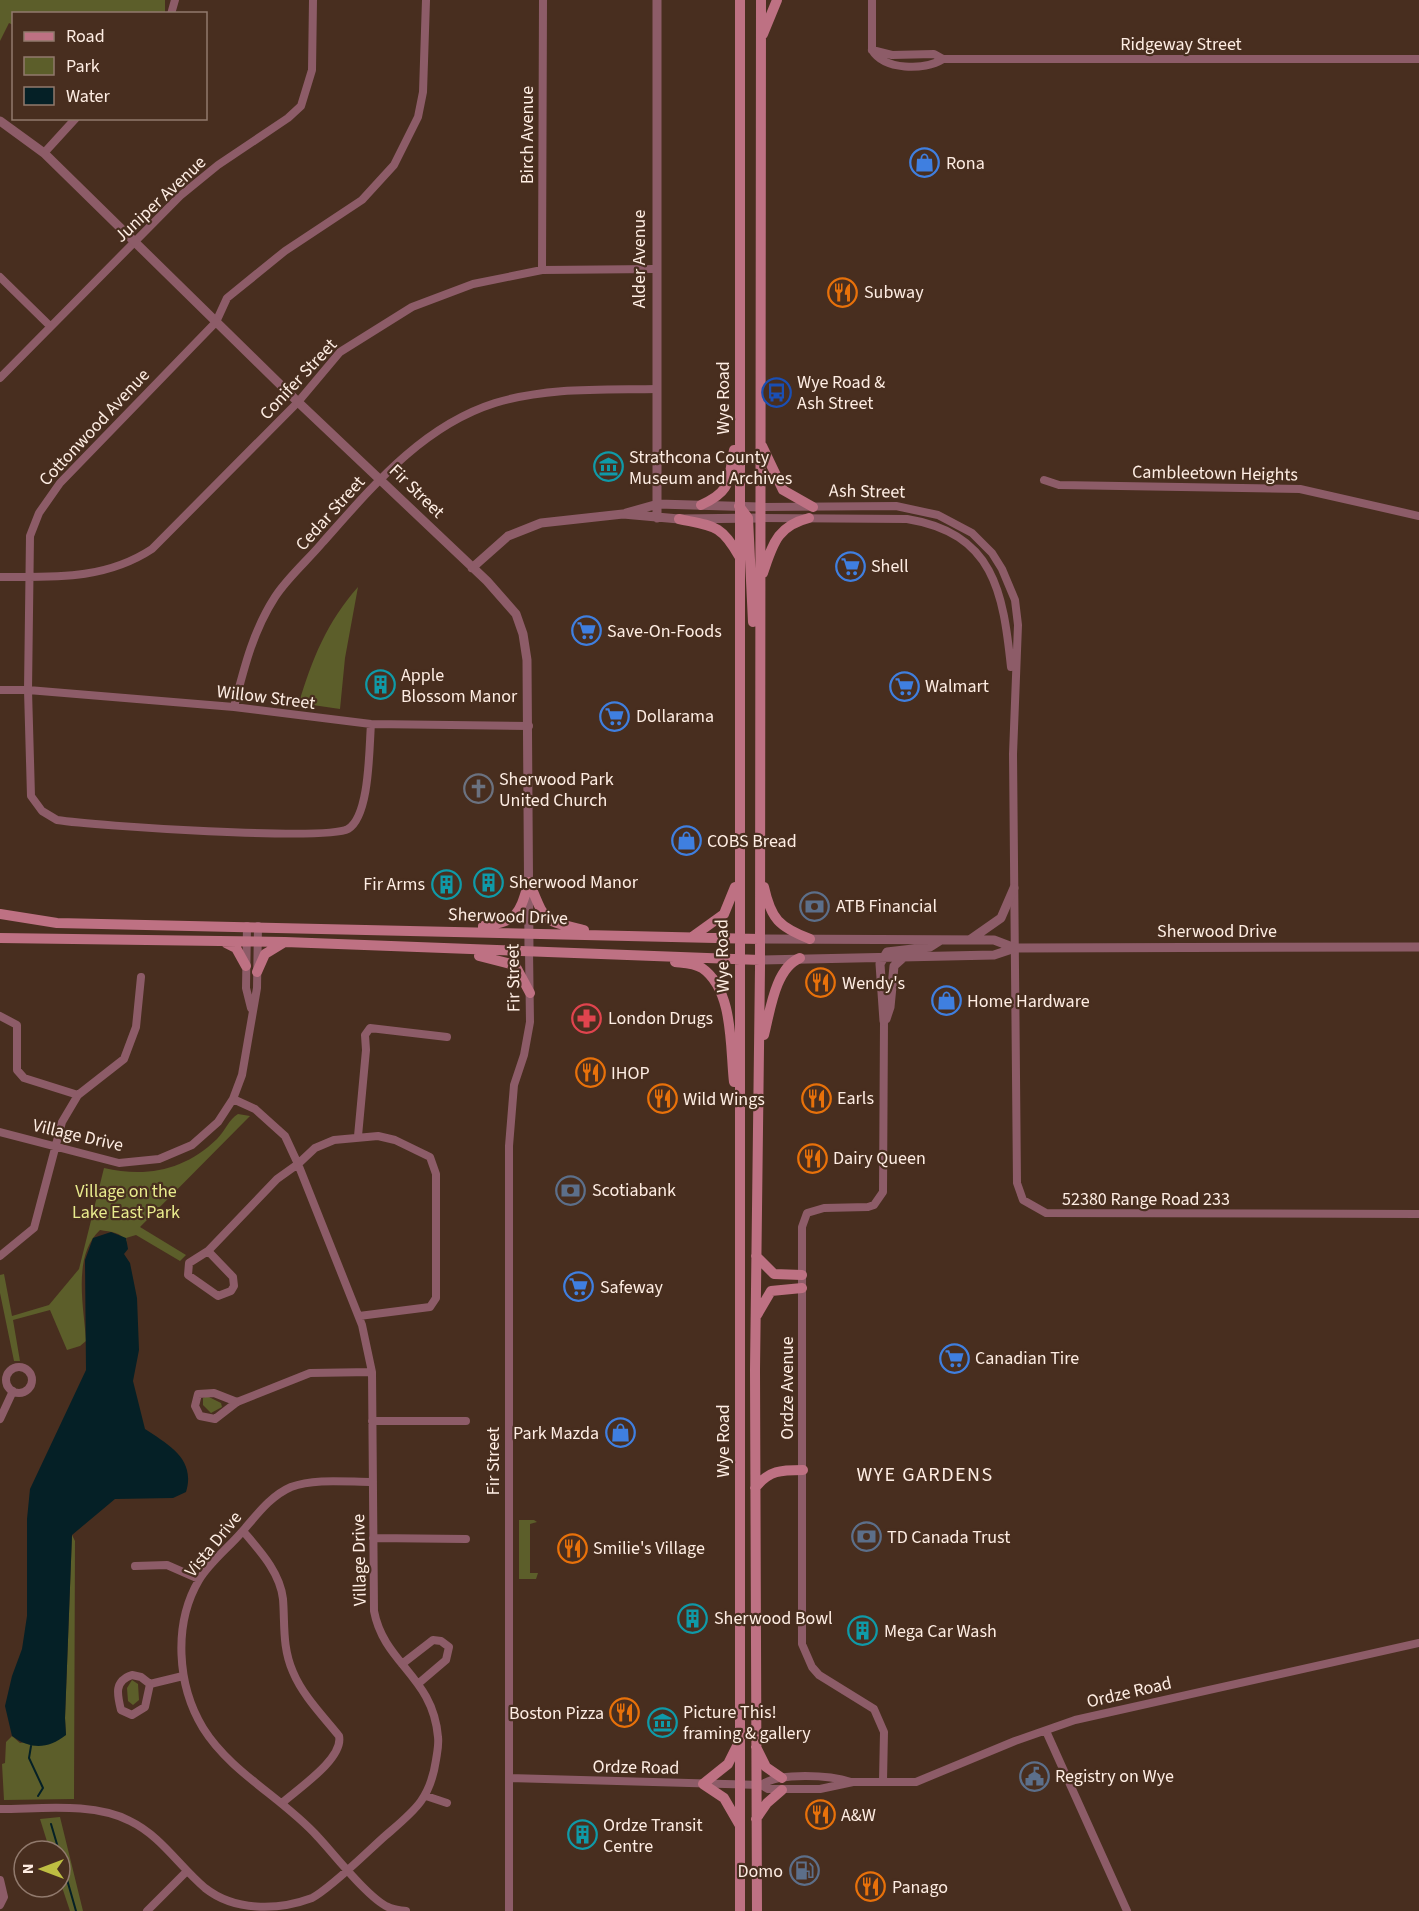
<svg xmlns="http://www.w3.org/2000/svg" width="1419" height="1911" font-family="'Source Sans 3',sans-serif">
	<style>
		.green { fill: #5c5e2a }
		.water { fill: #052026 }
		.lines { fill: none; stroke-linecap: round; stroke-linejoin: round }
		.stream { stroke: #052026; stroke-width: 2 }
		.minor { stroke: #8d5c68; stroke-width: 8 }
		.tertiary { stroke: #8d5c68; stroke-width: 9 }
		.secondary { stroke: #be7183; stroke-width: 10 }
		.labels { text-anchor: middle; stroke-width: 4.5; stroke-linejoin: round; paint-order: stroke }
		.street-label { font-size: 18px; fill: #feede3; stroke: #482e1f }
		.poi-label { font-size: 18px; fill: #feede3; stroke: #482e1f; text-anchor: start }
		.park-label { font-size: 18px; fill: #e9ec8e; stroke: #482e1f }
		.neighbourhood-label { font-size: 20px; letter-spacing: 1.5px; fill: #feede3; stroke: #482e1f }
	</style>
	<rect width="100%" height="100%" fill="#482e1f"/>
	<path class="green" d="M 0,0 L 165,0 L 165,13 L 14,14 L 13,25 L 9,23 L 0,41 Z
		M 358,587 L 345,658 L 340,709 L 299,703 C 312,659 327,622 358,587 Z
		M 238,1114 L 250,1116 L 140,1227 L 186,1255 L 180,1261 L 136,1235 L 126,1238 L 127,1242 C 121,1232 111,1232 100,1230 C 72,1256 84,1307 86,1341 L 80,1346 L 67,1350 L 50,1310 L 13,1320 L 20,1361 L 14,1361 L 0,1293 L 0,1275 L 4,1274 L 12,1316 L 49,1305 L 79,1269 L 104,1168 C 147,1178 185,1170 217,1139 C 225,1131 229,1119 238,1114 Z
		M 207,1396 L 221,1403 L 222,1407 L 211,1413 L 203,1405 L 203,1398 Z
		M 519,1520 L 534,1520 L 537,1522 L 530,1524 L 530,1573 L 538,1573 L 536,1579 L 519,1579 Z
		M 72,1535 L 75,1541 L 74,1799 L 4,1800 L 2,1764 L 5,1763 L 6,1742 L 12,1736 L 20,1743 L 66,1735 L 65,1718 Z
		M 132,1680 L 138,1684 L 139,1700 L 133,1705 L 128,1701 L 127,1688 Z
		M 60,1817 L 83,1911 L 70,1911 L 60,1881 L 60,1851 L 50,1851 L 40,1819 Z"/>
	<path class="water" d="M 111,1232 L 126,1238 L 128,1249 L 124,1254 L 130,1263 L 137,1298 L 139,1350 L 133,1381 L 145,1429 C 169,1445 196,1459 186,1492 L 173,1498 L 115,1499 L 72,1535 L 65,1718 L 66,1735 C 48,1749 31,1750 12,1736 L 5,1706 L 12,1676 L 22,1649 L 27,1616 L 27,1519 L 30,1489 L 86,1370 L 85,1260 L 93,1238 Z"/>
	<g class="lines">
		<path class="stream" d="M 31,1746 L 29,1758 L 43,1788 L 38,1796
			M 51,1824 L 59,1851
			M 60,1855 L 76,1911"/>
		<path class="minor" d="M 872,0 L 872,50
			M 171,14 L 175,0
			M 872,50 C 884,70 924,71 943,59 L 1419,59
			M 872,50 L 892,55 L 934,54 L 943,59
			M 44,153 L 76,118
			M 542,270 L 543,0
			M 0,277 L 50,326
			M 0,378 L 180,196 L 218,165 L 288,118 L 301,106 L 312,70 L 313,0
			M 1044,480 L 1059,485 L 1300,489 L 1419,516
			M 760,507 L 896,506 L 938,515 L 972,533 L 992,553 L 1002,569 L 1015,600 L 1018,625 L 1013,754 L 1017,1183 L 1023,1200 L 1046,1213 L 1419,1214
			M 760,518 L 907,519 C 994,533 1003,592 1011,667
			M 0,577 C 54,577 105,580 152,549 L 298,402 L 340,352 L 412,307 L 473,284 L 542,270 L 655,269
			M 0,690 L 28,690 L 234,707 L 371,724 L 529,726
			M 234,707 C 244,668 253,631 275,597 C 288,577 308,560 323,542 C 372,487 422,426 495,403 C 548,387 602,390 657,389
			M 371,724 C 369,748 370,816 348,829 C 326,841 95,826 57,820 L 42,811 L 31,796 L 28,690 L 30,536 L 39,513 L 60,483 L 216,322 L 227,298 L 285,251 L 362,200 L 394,165 L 418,117 L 423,92 L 426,0
			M 247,926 L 246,988 L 251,1008
			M 0,1016 L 17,1025 L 17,1070 L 24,1078 L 78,1095
			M 0,1132 L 119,1163 L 159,1159 L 192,1145 L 218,1122 L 233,1099 L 242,1075 L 257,988 L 258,926
			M 358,1136 L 366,1050 L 365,1035 L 370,1028 L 447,1037
			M 208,1251 L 233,1277 L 234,1286 L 231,1291 L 218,1296 L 188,1275 L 189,1263 L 208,1251 L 277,1179 L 298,1164 L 315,1148 L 334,1140 L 378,1136 L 395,1140 L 430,1157 L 436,1174 L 436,1298 L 430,1307 L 359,1316
			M 0,1256 L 34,1228 L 62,1122 L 78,1095 L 124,1059 L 136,1027 L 141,977
			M6 1380a13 13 0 1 1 26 0a13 13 0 1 1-26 0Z
			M 237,1402 L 214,1393 L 198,1394 L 195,1406 L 200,1416 L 215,1419 L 237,1402 L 310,1373 L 372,1372
			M 0,1419 L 13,1391
			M 372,1421 L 466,1421
			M 373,1482 C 347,1482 315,1478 291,1487 C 270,1496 256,1516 241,1533 C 228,1548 209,1563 199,1580 C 173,1624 177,1685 203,1728 C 231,1773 283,1798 318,1837 C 334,1854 368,1898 388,1907 C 393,1910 400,1910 406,1911
			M 243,1531 C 259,1550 280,1572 283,1599 C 285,1624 282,1647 293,1672 C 303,1696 323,1716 339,1736 C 344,1758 299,1788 282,1803
			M 373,1538 L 466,1539
			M 135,1566 L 167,1565 L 199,1579
			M 402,1664 L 433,1640 L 441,1641 L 449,1647 L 446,1660 L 419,1683
			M 132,1675 L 141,1677 L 150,1684 L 145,1707 L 132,1715 L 121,1710 C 117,1694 114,1681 132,1675 Z
			M 150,1684 L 183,1676
			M 1046,1731 L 1127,1911
			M 509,1778 L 761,1785 L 768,1789 L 820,1789 L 853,1782 L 916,1782 L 1015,1741 L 1075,1720 L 1419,1643
			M 883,1781 L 884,1732 L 874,1709 L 819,1675 L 812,1667 L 802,1644 L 802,1227 L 807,1213 L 824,1208 L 868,1207 L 874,1205 L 883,1192 L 884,1021
			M 761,1785 C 780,1772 830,1775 851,1782
			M 426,1796 L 447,1803
			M 0,1809 C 41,1809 93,1802 130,1821 C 161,1836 179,1866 205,1888 C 234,1911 277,1911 312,1898 C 331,1888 367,1852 385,1836 C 414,1811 430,1800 436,1760 C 437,1753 439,1745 438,1737 C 433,1676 384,1664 374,1611 L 372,1372 L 362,1325 L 298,1164 L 285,1136 L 255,1109 L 233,1099
			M 0,1880 L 4,1897 L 0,1905
			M 147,1911 L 187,1871
			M 509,1911 L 509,1146 L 514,1085 L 524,1055 L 530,1022 L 529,951"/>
		<path class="tertiary" d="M 0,121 L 44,153 L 298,402 L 487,581 L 516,614 L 523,634 L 527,660 L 529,951
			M 626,513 L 658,504 L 760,507
			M 657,518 L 657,0
			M 472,568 L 508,536 L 541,523 L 623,514 L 679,519 L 760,518
			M 759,939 L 994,940 L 1015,948
			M 971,939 L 1001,918 L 1014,888
			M 760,960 L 994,955 L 1015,948 L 1419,947
			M 886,1019 L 890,1007 L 894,966 L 905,956
			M 884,1021 L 880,964 L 887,952 L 930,947 L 941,940"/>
		<path class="secondary" d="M 763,34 L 777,0
			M 762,446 L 783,490 L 813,507
			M 701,505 C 732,491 728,481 734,450
			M 739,506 L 748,518 L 753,622
			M 679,519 C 713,526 721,524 739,556
			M 763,573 C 773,544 777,526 809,518
			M 529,882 C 546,922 541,920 584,930
			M 764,887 C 771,919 779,927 810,939
			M 0,914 L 57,923 L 759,939
			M 483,926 C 518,921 519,915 529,882
			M 692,937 L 724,914 L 735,887
			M 0,938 L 285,942 L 760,960
			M 226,943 L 236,948 L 246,966
			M 479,956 L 515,965 L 530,993
			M 675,962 C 684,963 694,963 702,968 C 734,990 730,1048 734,1082
			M 257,972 L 265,954 L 283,943
			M 764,1035 C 770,1012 775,968 800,958
			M 756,1256 L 774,1274 L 802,1275
			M 757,1315 L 771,1291 L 802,1288
			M 755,1488 C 769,1470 781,1470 803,1470
			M 738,1744 L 728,1764 L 703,1784 L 724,1798 L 739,1824
			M 756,1747 L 766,1767 L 782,1778
			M 756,1819 L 767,1803 L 782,1790
			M 740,1911 L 740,0
			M 757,1911 L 755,1370 L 760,968 L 761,0"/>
	</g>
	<defs>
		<symbol id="shop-ring" viewBox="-11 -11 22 22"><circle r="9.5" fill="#482e1f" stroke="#3f7fe0" stroke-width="1.5"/><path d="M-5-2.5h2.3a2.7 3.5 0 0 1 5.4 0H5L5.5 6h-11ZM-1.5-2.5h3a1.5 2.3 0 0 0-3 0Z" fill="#3f7fe0"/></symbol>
		<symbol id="restaurant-ring" viewBox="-11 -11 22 22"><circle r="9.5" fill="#482e1f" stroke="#e8710a" stroke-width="1.5"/><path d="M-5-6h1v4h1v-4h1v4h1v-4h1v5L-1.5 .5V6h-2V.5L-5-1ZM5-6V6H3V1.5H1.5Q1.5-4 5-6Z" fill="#e8710a"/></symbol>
		<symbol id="bus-ring" viewBox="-11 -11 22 22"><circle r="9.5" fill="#482e1f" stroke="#1a4fb4" stroke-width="1.5"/><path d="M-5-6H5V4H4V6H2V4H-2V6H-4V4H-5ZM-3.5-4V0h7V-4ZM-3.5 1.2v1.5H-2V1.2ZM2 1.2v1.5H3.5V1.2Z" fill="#1a4fb4"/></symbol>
		<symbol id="museum-ring" viewBox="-11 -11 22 22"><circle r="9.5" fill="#482e1f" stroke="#0f9aa8" stroke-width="1.5"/><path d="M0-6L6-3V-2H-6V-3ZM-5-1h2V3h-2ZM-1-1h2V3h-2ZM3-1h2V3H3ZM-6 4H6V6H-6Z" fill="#0f9aa8"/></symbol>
		<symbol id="supermarket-ring" viewBox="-11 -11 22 22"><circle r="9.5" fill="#482e1f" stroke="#3f7fe0" stroke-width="1.5"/><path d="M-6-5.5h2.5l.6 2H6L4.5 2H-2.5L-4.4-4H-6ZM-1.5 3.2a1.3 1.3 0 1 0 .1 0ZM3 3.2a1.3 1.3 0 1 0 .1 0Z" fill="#3f7fe0"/></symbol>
		<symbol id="building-ring" viewBox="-11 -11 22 22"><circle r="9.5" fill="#482e1f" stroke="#0f9aa8" stroke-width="1.5"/><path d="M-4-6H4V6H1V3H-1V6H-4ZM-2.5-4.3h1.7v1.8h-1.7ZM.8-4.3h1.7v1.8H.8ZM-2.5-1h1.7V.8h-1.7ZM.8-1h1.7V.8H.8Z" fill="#0f9aa8"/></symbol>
		<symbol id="church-ring" viewBox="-11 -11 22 22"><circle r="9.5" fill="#482e1f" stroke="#6b7280" stroke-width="1.5"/><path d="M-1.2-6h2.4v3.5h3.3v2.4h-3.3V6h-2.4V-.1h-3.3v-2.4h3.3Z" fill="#6b7280"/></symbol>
		<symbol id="bank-ring" viewBox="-11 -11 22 22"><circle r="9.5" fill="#482e1f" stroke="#5c6f8a" stroke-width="1.5"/><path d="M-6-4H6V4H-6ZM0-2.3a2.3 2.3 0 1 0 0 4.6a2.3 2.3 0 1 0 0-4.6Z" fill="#5c6f8a"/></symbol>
		<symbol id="pharmacy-ring" viewBox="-11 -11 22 22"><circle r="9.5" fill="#482e1f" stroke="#e0444e" stroke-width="1.5"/><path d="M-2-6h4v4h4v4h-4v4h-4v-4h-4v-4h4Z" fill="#e0444e"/></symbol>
		<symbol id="civic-ring" viewBox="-11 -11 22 22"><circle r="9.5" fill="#482e1f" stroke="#5c6f8a" stroke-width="1.5"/><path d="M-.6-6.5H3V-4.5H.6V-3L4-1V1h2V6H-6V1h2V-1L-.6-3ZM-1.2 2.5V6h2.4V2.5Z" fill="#5c6f8a"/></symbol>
		<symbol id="fuel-ring" viewBox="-11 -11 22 22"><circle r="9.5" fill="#482e1f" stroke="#5c6f8a" stroke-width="1.5"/><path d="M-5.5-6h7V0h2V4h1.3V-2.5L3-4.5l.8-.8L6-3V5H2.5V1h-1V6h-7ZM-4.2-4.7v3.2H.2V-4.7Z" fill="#5c6f8a"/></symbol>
	</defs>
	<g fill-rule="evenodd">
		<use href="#shop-ring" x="908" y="146" width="33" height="33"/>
		<use href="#restaurant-ring" x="826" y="276" width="33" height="33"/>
		<use href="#bus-ring" x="760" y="376" width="33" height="33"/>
		<use href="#museum-ring" x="592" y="450" width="33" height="33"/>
		<use href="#supermarket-ring" x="834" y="550" width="33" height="33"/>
		<use href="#supermarket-ring" x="570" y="614" width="33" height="33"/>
		<use href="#building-ring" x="364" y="668" width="33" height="33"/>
		<use href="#supermarket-ring" x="888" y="670" width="33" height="33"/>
		<use href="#supermarket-ring" x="598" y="700" width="33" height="33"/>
		<use href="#church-ring" x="462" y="772" width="33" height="33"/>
		<use href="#shop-ring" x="670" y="824" width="33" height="33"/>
		<use href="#building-ring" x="472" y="866" width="33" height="33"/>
		<use href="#building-ring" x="430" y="868" width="33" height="33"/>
		<use href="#bank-ring" x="798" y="890" width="33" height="33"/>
		<use href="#restaurant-ring" x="804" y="966" width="33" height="33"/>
		<use href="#shop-ring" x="930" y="984" width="33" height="33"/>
		<use href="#pharmacy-ring" x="570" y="1002" width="33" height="33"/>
		<use href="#restaurant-ring" x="574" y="1056" width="33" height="33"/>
		<use href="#restaurant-ring" x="800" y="1082" width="33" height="33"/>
		<use href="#restaurant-ring" x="646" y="1082" width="33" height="33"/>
		<use href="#restaurant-ring" x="796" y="1142" width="33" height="33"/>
		<use href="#bank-ring" x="554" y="1174" width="33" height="33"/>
		<use href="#supermarket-ring" x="562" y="1270" width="33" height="33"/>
		<use href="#supermarket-ring" x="938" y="1342" width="33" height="33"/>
		<use href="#shop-ring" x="604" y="1416" width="33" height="33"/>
		<use href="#bank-ring" x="850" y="1520" width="33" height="33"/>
		<use href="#restaurant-ring" x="556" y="1532" width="33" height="33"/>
		<use href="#building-ring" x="676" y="1602" width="33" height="33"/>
		<use href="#building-ring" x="846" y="1614" width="33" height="33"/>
		<use href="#restaurant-ring" x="608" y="1696" width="33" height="33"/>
		<use href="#museum-ring" x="646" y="1706" width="33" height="33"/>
		<use href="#civic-ring" x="1018" y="1760" width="33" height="33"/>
		<use href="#restaurant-ring" x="804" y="1798" width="33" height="33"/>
		<use href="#building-ring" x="566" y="1818" width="33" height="33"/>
		<use href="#fuel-ring" x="788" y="1854" width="33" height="33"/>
		<use href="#restaurant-ring" x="854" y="1870" width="33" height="33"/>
	</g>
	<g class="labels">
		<g class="street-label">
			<text x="1181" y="50">Ridgeway Street</text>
			<text transform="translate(527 135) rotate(-90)" y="6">Birch Avenue</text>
			<text transform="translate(160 199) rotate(-43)" y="6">Juniper Avenue</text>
			<text transform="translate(639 259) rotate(-90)" y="6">Alder Avenue</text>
			<text transform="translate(298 379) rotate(-47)" y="6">Conifer Street</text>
			<text transform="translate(723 398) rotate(-90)" y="6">Wye Road</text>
			<text transform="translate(94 427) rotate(-47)" y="6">Cottonwood Avenue</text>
			<text transform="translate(1215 473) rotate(1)" y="6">Cambleetown Heights</text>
			<text transform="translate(417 491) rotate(44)" y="6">Fir Street</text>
			<text transform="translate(867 491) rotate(1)" y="6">Ash Street</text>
			<text transform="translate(330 513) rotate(-48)" y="6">Cedar Street</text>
			<text transform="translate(266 697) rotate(7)" y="6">Willow Street</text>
			<text transform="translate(508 916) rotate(2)" y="6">Sherwood Drive</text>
			<text x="1217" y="937">Sherwood Drive</text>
			<text transform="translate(722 956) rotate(-91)" y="6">Wye Road</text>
			<text transform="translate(513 978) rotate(-91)" y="6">Fir Street</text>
			<text transform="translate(78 1135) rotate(13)" y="6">Village Drive</text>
			<text x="1146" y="1205">52380 Range Road 233</text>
			<text transform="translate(787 1388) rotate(-90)" y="6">Ordze Avenue</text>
			<text transform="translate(723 1441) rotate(-90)" y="6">Wye Road</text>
			<text transform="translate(493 1461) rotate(-90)" y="6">Fir Street</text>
			<text transform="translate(213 1544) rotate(-51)" y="6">Vista Drive</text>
			<text transform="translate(359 1560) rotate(-91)" y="6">Village Drive</text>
			<text transform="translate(1129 1692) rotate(-13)" y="6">Ordze Road</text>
			<text transform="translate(636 1767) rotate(1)" y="6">Ordze Road</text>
		</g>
		<g class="poi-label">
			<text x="946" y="169">Rona</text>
			<text x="864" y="298">Subway</text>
			<text x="797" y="388">Wye Road &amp;<tspan x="797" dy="21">Ash Street</tspan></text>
			<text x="629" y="463">Strathcona County<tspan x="629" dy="21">Museum and Archives</tspan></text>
			<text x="871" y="572">Shell</text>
			<text x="607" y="637">Save-On-Foods</text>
			<text x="401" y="681">Apple<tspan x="401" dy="21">Blossom Manor</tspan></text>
			<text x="925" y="692">Walmart</text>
			<text x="636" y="722">Dollarama</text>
			<text x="499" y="785">Sherwood Park<tspan x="499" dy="21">United Church</tspan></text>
			<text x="707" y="847">COBS Bread</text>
			<text x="509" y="888">Sherwood Manor</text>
			<text x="425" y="890" text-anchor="end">Fir Arms</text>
			<text x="836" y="912">ATB Financial</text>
			<text x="842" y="989">Wendy's</text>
			<text x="967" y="1007">Home Hardware</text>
			<text x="608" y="1024">London Drugs</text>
			<text x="611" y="1079">IHOP</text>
			<text x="837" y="1104">Earls</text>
			<text x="683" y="1105">Wild Wings</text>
			<text x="833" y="1164">Dairy Queen</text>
			<text x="592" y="1196">Scotiabank</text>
			<text x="600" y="1293">Safeway</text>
			<text x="975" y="1364">Canadian Tire</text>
			<text x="599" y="1439" text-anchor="end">Park Mazda</text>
			<text x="887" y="1543">TD Canada Trust</text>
			<text x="593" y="1554">Smilie's Village</text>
			<text x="714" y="1624">Sherwood Bowl</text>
			<text x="884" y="1637">Mega Car Wash</text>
			<text x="683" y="1718">Picture This!<tspan x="683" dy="21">framing &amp; gallery</tspan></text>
			<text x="604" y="1719" text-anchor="end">Boston Pizza</text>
			<text x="1055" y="1782">Registry on Wye</text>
			<text x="841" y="1821">A&amp;W</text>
			<text x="603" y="1831">Ordze Transit<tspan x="603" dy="21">Centre</tspan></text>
			<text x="783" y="1877" text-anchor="end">Domo</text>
			<text x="892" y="1893">Panago</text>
		</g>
		<g class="park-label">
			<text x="126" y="1197">Village on the<tspan x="126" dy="21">Lake East Park</tspan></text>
		</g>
		<g class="neighbourhood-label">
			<text x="925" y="1481">WYE GARDENS</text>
		</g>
	</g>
	<rect x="12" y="12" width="195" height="108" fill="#482e1f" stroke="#917a6d" stroke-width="1.5"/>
	<rect x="24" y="32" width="30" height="9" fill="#be7183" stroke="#917a6d" stroke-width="1.5"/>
	<text x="66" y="42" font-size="18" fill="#feede3">Road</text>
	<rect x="24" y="57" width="30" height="18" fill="#5c5e2a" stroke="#917a6d" stroke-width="1.5"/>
	<text x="66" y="72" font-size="18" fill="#feede3">Park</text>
	<rect x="24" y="87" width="30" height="18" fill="#052026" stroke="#917a6d" stroke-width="1.5"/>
	<text x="66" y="102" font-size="18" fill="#feede3">Water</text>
	<g transform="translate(42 1869) rotate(270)"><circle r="28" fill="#482e1f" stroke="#917a6d" stroke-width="1.5"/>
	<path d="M0-4.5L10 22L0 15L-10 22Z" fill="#bebe42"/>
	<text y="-9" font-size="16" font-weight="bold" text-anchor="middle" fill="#feede3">N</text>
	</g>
</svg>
